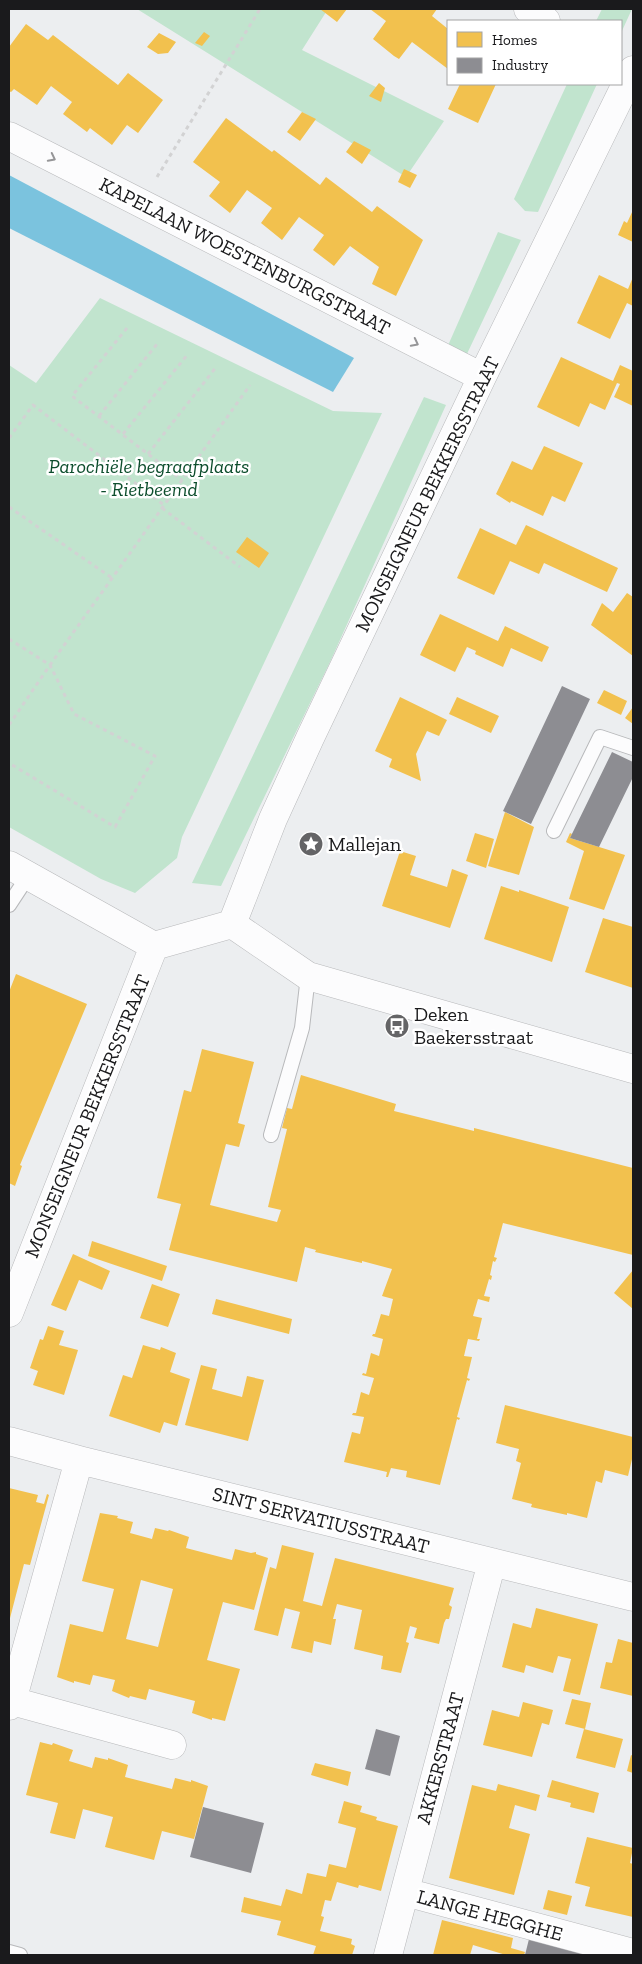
<svg xmlns="http://www.w3.org/2000/svg" width="642" height="1964" font-family="'Zilla Slab',serif">
	<style>
		.green { fill: #c1e4ce }
		.water { fill: #7bc3de }
		.homes { fill: #f2c14e; fill-rule: evenodd }
		.industry { fill: #8d8d92 }
		.lines { fill: none; stroke-linecap: round; stroke-linejoin: round }
		.service-casing { stroke: #b8b9bb; stroke-width: 16 }
		.minor-casing { stroke: #b8b9bb; stroke-width: 29 }
		.path { stroke: #d2d2d3; stroke-width: 3; stroke-dasharray: 4 4; stroke-linecap: butt }
		.service { stroke: #fcfcfd; stroke-width: 14 }
		.minor { stroke: #fcfcfd; stroke-width: 28 }
		.oneway { stroke: #969698 }
		.labels { text-anchor: middle; stroke-width: 5; stroke-linejoin: round; paint-order: stroke }
		.street-label { font-size: 20px; fill: #1a1a1c; stroke: #fff }
		.park-label { font-size: 20px; font-style: italic; fill: #0c4d2c; stroke: #fff }
		.poi-label { font-size: 20px; fill: #1a1a1c; stroke: #fff; text-anchor: start }
	</style>
	<rect width="100%" height="100%" fill="#eceef0"/>
	<path class="green" d="M 137,9 L 328,9 L 302,50 L 444,121 L 406,177 Z
		M 602,9 L 632,9 L 621,33 L 621,21 L 596,21 Z
		M 567,84 L 597,84 L 538,212 L 525,211 L 514,199 Z
		M 498,232 L 521,240 L 465,358 L 446,350 Z
		M 100,298 L 333,411 L 382,413 L 182,837 L 177,858 L 135,893 L 101,879 L 9,827 L 9,365 L 36,383 Z
		M 424,397 L 446,405 L 330,662 L 221,886 L 192,883 Z"/>
	<path class="water" d="M 9,175 L 354,358 L 333,392 L 9,228 Z"/>
	<path class="homes" d="M 320,9 L 347,9 L 337,22 Z
		M 370,9 L 437,9 L 432,16 L 448,29 L 448,69 L 412,42 L 399,59 L 394,56 L 373,39 L 386,21 Z
		M 26,24 L 48,40 L 53,35 L 118,85 L 128,73 L 163,100 L 138,133 L 127,125 L 112,145 L 90,128 L 87,132 L 63,114 L 72,102 L 51,86 L 37,105 L 14,89 L 11,92 L 9,91 L 9,47 Z
		M 204,32 L 210,36 L 202,46 L 195,43 Z
		M 159,33 L 176,42 L 168,53 L 158,54 L 147,47 Z
		M 379,83 L 385,88 L 381,102 L 369,96 Z
		M 460,84 L 496,84 L 478,123 L 448,109 Z
		M 302,112 L 316,119 L 300,141 L 287,132 Z
		M 226,118 L 272,152 L 274,150 L 320,185 L 326,177 L 372,212 L 377,206 L 423,240 L 396,296 L 372,284 L 379,267 L 350,246 L 334,266 L 313,250 L 324,235 L 299,217 L 282,240 L 261,223 L 272,208 L 247,190 L 230,213 L 209,196 L 220,182 L 193,162 Z
		M 354,141 L 371,150 L 362,164 L 346,152 Z
		M 404,169 L 417,175 L 410,188 L 398,182 Z
		M 633,210 L 633,242 L 618,235 L 624,221 L 627,223 Z
		M 599,275 L 628,289 L 633,277 L 633,306 L 627,303 L 610,339 L 577,323 Z
		M 561,357 L 613,381 L 620,365 L 633,371 L 633,406 L 614,397 L 620,384 L 617,383 L 605,410 L 590,403 L 579,427 L 537,407 Z
		M 544,446 L 583,463 L 565,502 L 552,496 L 543,516 L 511,501 L 510,503 L 496,494 L 512,461 L 532,470 Z
		M 526,525 L 618,568 L 607,592 L 544,563 L 539,574 L 510,561 L 494,595 L 457,578 L 480,528 L 516,545 Z
		M 247,537 L 269,553 L 259,568 L 236,552 Z
		M 627,593 L 633,597 L 633,656 L 591,625 L 602,603 L 613,612 Z
		M 440,614 L 498,641 L 505,626 L 549,647 L 542,662 L 511,648 L 503,667 L 475,654 L 476,651 L 467,647 L 455,672 L 420,655 Z
		M 604,690 L 627,701 L 621,715 L 597,703 Z
		M 400,697 L 447,720 L 439,736 L 427,731 L 416,754 L 421,781 L 389,767 L 392,759 L 375,751 Z
		M 457,697 L 499,716 L 491,733 L 449,714 Z
		M 633,707 L 633,724 L 625,718 Z
		M 505,812 L 534,827 L 519,875 L 488,866 Z
		M 475,833 L 494,839 L 486,868 L 466,861 Z
		M 570,833 L 572,834 L 570,838 L 625,855 L 604,910 L 569,899 L 584,851 L 566,842 Z
		M 400,851 L 416,856 L 410,875 L 447,887 L 452,869 L 468,875 L 450,928 L 382,906 Z
		M 501,886 L 519,892 L 519,890 L 569,907 L 552,962 L 484,939 Z
		M 603,918 L 633,927 L 633,988 L 585,972 Z
		M 16,974 L 87,1004 L 20,1165 L 22,1166 L 15,1186 L 9,1183 L 9,992 Z
		M 202,1049 L 254,1062 L 238,1123 L 245,1125 L 239,1147 L 226,1144 L 210,1205 L 277,1222 L 281,1210 L 268,1207 L 287,1129 L 282,1128 L 287,1108 L 292,1109 L 301,1075 L 396,1104 L 394,1111 L 474,1131 L 474,1128 L 633,1168 L 633,1255 L 503,1223 L 494,1257 L 497,1258 L 495,1262 L 493,1261 L 490,1275 L 492,1276 L 491,1280 L 489,1279 L 484,1296 L 490,1297 L 489,1302 L 478,1299 L 473,1316 L 482,1318 L 477,1339 L 480,1339 L 479,1341 L 468,1339 L 464,1356 L 472,1357 L 467,1378 L 470,1379 L 469,1381 L 467,1380 L 457,1417 L 460,1418 L 459,1420 L 457,1419 L 440,1485 L 406,1477 L 407,1471 L 391,1468 L 388,1477 L 386,1477 L 387,1472 L 344,1462 L 352,1432 L 360,1434 L 364,1417 L 352,1415 L 353,1413 L 356,1413 L 361,1392 L 369,1395 L 374,1378 L 362,1375 L 363,1373 L 366,1374 L 371,1353 L 379,1356 L 383,1339 L 372,1336 L 373,1334 L 375,1334 L 381,1314 L 389,1316 L 393,1299 L 382,1296 L 392,1269 L 362,1261 L 362,1263 L 315,1252 L 316,1250 L 305,1247 L 297,1282 L 169,1250 L 181,1204 L 157,1198 L 184,1090 L 191,1092 Z
		M 92,1241 L 167,1266 L 162,1281 L 88,1256 Z
		M 73,1254 L 110,1271 L 102,1290 L 79,1280 L 66,1311 L 51,1305 Z
		M 633,1270 L 633,1309 L 614,1293 Z
		M 152,1284 L 180,1294 L 168,1327 L 140,1318 Z
		M 216,1299 L 292,1319 L 289,1334 L 212,1314 Z
		M 48,1326 L 64,1331 L 59,1345 L 78,1350 L 64,1395 L 33,1385 L 38,1371 L 30,1368 L 40,1339 L 43,1340 Z
		M 143,1345 L 160,1350 L 161,1347 L 176,1353 L 170,1372 L 190,1379 L 177,1426 L 164,1422 L 160,1433 L 109,1416 L 123,1375 L 132,1378 Z
		M 201,1365 L 217,1369 L 212,1389 L 242,1397 L 247,1376 L 264,1380 L 248,1441 L 185,1425 Z
		M 505,1405 L 633,1437 L 633,1455 L 628,1476 L 605,1470 L 602,1483 L 596,1481 L 587,1518 L 567,1513 L 567,1515 L 531,1507 L 532,1504 L 512,1499 L 521,1463 L 516,1461 L 519,1449 L 496,1443 Z
		M 9,1488 L 38,1495 L 36,1502 L 44,1504 L 47,1494 L 49,1495 L 30,1565 L 24,1564 L 9,1622 Z
		M 100,1513 L 118,1516 L 117,1518 L 133,1522 L 130,1533 L 152,1539 L 155,1528 L 168,1531 L 169,1530 L 189,1537 L 186,1548 L 232,1560 L 235,1549 L 251,1553 L 256,1552 L 256,1554 L 268,1558 L 254,1610 L 223,1602 L 207,1660 L 240,1669 L 225,1721 L 212,1718 L 212,1720 L 192,1713 L 195,1701 L 149,1689 L 146,1700 L 130,1696 L 129,1698 L 112,1691 L 115,1680 L 93,1675 L 90,1685 L 74,1681 L 74,1683 L 57,1677 L 70,1624 L 103,1632 L 114,1589 L 82,1581 ZM 141,1580 L 173,1589 L 158,1647 L 126,1639 Z
		M 282,1545 L 314,1553 L 303,1601 L 322,1606 L 335,1558 L 454,1588 L 449,1605 L 452,1607 L 449,1619 L 446,1619 L 444,1623 L 439,1644 L 414,1638 L 417,1628 L 410,1626 L 406,1642 L 409,1643 L 401,1673 L 381,1669 L 383,1656 L 354,1649 L 362,1610 L 337,1604 L 333,1619 L 336,1619 L 331,1645 L 314,1641 L 312,1653 L 291,1648 L 300,1612 L 285,1608 L 278,1636 L 254,1630 L 270,1567 L 276,1569 Z
		M 536,1608 L 598,1624 L 580,1695 L 563,1691 L 571,1659 L 558,1656 L 553,1673 L 526,1665 L 524,1673 L 502,1667 L 513,1623 L 531,1628 Z
		M 618,1639 L 633,1643 L 633,1696 L 600,1688 L 606,1662 L 612,1663 Z
		M 572,1699 L 591,1703 L 585,1729 L 565,1724 Z
		M 523,1702 L 553,1710 L 549,1725 L 542,1723 L 532,1757 L 483,1745 L 492,1710 L 519,1717 Z
		M 584,1729 L 623,1739 L 615,1768 L 576,1758 Z
		M 40,1742 L 52,1745 L 53,1743 L 73,1750 L 69,1761 L 92,1768 L 95,1757 L 108,1760 L 108,1758 L 128,1765 L 125,1777 L 172,1789 L 175,1778 L 191,1782 L 191,1780 L 208,1786 L 194,1839 L 162,1831 L 154,1860 L 105,1847 L 113,1817 L 83,1809 L 75,1839 L 50,1833 L 58,1803 L 26,1795 Z
		M 631,1755 L 633,1756 L 633,1773 L 627,1771 Z
		M 315,1763 L 351,1772 L 348,1786 L 311,1775 Z
		M 552,1780 L 599,1793 L 594,1813 L 570,1807 L 571,1803 L 547,1797 Z
		M 498,1784 L 540,1795 L 536,1811 L 515,1805 L 509,1828 L 530,1834 L 514,1895 L 449,1878 L 472,1785 L 496,1791 Z
		M 344,1801 L 362,1806 L 360,1812 L 377,1817 L 376,1820 L 398,1826 L 381,1891 L 359,1885 L 358,1888 L 337,1882 L 331,1901 L 325,1900 L 321,1916 L 324,1917 L 320,1931 L 352,1939 L 351,1944 L 355,1946 L 352,1955 L 313,1955 L 316,1946 L 277,1935 L 281,1921 L 241,1912 L 244,1897 L 281,1906 L 286,1889 L 302,1894 L 307,1873 L 326,1877 L 329,1864 L 346,1868 L 356,1828 L 338,1823 Z
		M 587,1837 L 633,1848 L 630,1863 L 633,1864 L 633,1917 L 585,1906 L 590,1887 L 575,1883 Z
		M 548,1890 L 572,1896 L 567,1915 L 543,1909 Z
		M 442,1920 L 513,1938 L 511,1948 L 525,1952 L 524,1955 L 506,1955 L 473,1945 L 470,1955 L 433,1955 Z"/>
	<path class="industry" d="M 562,686 L 590,699 L 531,824 L 503,811 Z
		M 612,752 L 633,762 L 633,777 L 599,847 L 570,838 Z
		M 376,1729 L 400,1736 L 390,1776 L 365,1769 Z
		M 203,1807 L 264,1823 L 251,1873 L 190,1857 Z
		M 530,1935 L 605,1955 L 525,1955 Z"/>
	<g class="lines">
		<defs>
			<path id="service" d="M 554,831 L 600,737 L 633,748
				M 9,905 L 28,876
				M 271,1135 L 302,1028 L 308,976
				M 9,1952 L 20,1955"/>
			<path id="minor" d="M 528,9 L 546,21
				M 9,136 L 482,377
				M 9,865 L 154,946 L 232,924 L 308,976 L 633,1069
				M 232,924 L 273,819 L 310,738 L 482,377 L 633,70
				M 9,1313 L 154,946
				M 9,1441 L 79,1460 L 633,1597
				M 12,1701 L 172,1745
				M 9,1706 L 12,1701 L 79,1460
				M 405,1892 L 633,1953
				M 388,1955 L 492,1562"/>
		</defs>
		<use href="#service" class="service-casing"/>
		<use href="#minor" class="minor-casing"/>
		<path class="path" d="M 157,177 L 260,9
			M 127,328 L 72,396 L 182,480
			M 99,416 L 157,344
			M 123,434 L 188,354
			M 9,438 L 33,405 L 164,505
			M 148,454 L 217,366
			M 9,507 L 112,578
			M 162,508 L 240,567
			M 9,639 L 50,665 L 250,385
			M 9,725 L 50,665 L 74,714 L 155,756 L 115,827 L 9,763"/>
		<use href="#service" class="service"/>
		<use href="#minor" class="minor"/>
	</g>
	<defs><path id="oneway-chevron" d="M-2-3.5L2.5 0L-2 3.5" fill="none" stroke-width="1.6" stroke-linecap="round" stroke-linejoin="round" transform="scale(1.25)"/></defs>
	<g class="oneway">
		<use href="#oneway-chevron" transform="translate(52 158) rotate(27)"/>
		<use href="#oneway-chevron" transform="translate(415 343) rotate(27)"/>
	</g>
	<defs>
		<symbol id="sight-disc" viewBox="-11 -11 22 22"><circle r="9.5" fill="#646466" stroke="#fff"/><path d="M0-6L1.8-2.2L6-1.7L2.9 1.2L3.7 5.4L0 3.3L-3.7 5.4L-2.9 1.2L-6-1.7L-1.8-2.2Z" fill="#fff"/></symbol>
		<symbol id="bus-disc" viewBox="-11 -11 22 22"><circle r="9.5" fill="#646466" stroke="#fff"/><path d="M-5-6H5V4H4V6H2V4H-2V6H-4V4H-5ZM-3.5-4V0h7V-4ZM-3.5 1.2v1.5H-2V1.2ZM2 1.2v1.5H3.5V1.2Z" fill="#fff"/></symbol>
	</defs>
	<g fill-rule="evenodd">
		<use href="#sight-disc" x="297" y="830" width="28" height="28"/>
		<use href="#bus-disc" x="383" y="1012" width="28" height="28"/>
	</g>
	<g class="labels">
		<g class="street-label">
			<text transform="translate(245 256) rotate(27)" y="7">KAPELAAN WOESTENBURGSTRAAT</text>
			<text transform="translate(427 494) rotate(-64)" y="7">MONSEIGNEUR BEKKERSSTRAAT</text>
			<text transform="translate(87 1116) rotate(-68)" y="7">MONSEIGNEUR BEKKERSSTRAAT</text>
			<text transform="translate(321 1520) rotate(14)" y="7">SINT SERVATIUSSTRAAT</text>
			<text transform="translate(440 1758) rotate(-75)" y="7">AKKERSTRAAT</text>
			<text transform="translate(490 1915) rotate(15)" y="7">LANGE HEGGHE</text>
		</g>
		<g class="park-label">
			<text x="149" y="473">Parochiële begraafplaats<tspan x="149" dy="23">- Rietbeemd</tspan></text>
		</g>
		<g class="poi-label">
			<text x="328" y="851">Mallejan</text>
			<text x="414" y="1021">Deken<tspan x="414" dy="23">Baekersstraat</tspan></text>
		</g>
	</g>
	<rect width="642" height="1964" fill="none" stroke="#1a1a1c" stroke-width="20"/>
	<rect x="447" y="20" width="175" height="65" fill="#ffffff" stroke="#a3a3a4"/>
	<rect x="457" y="32" width="25" height="15" fill="#f2c14e" stroke="#a3a3a4"/>
	<text x="492" y="45" font-size="15" fill="#1a1a1c">Homes</text>
	<rect x="457" y="58" width="25" height="15" fill="#8d8d92" stroke="#a3a3a4"/>
	<text x="492" y="70" font-size="15" fill="#1a1a1c">Industry</text>
</svg>
